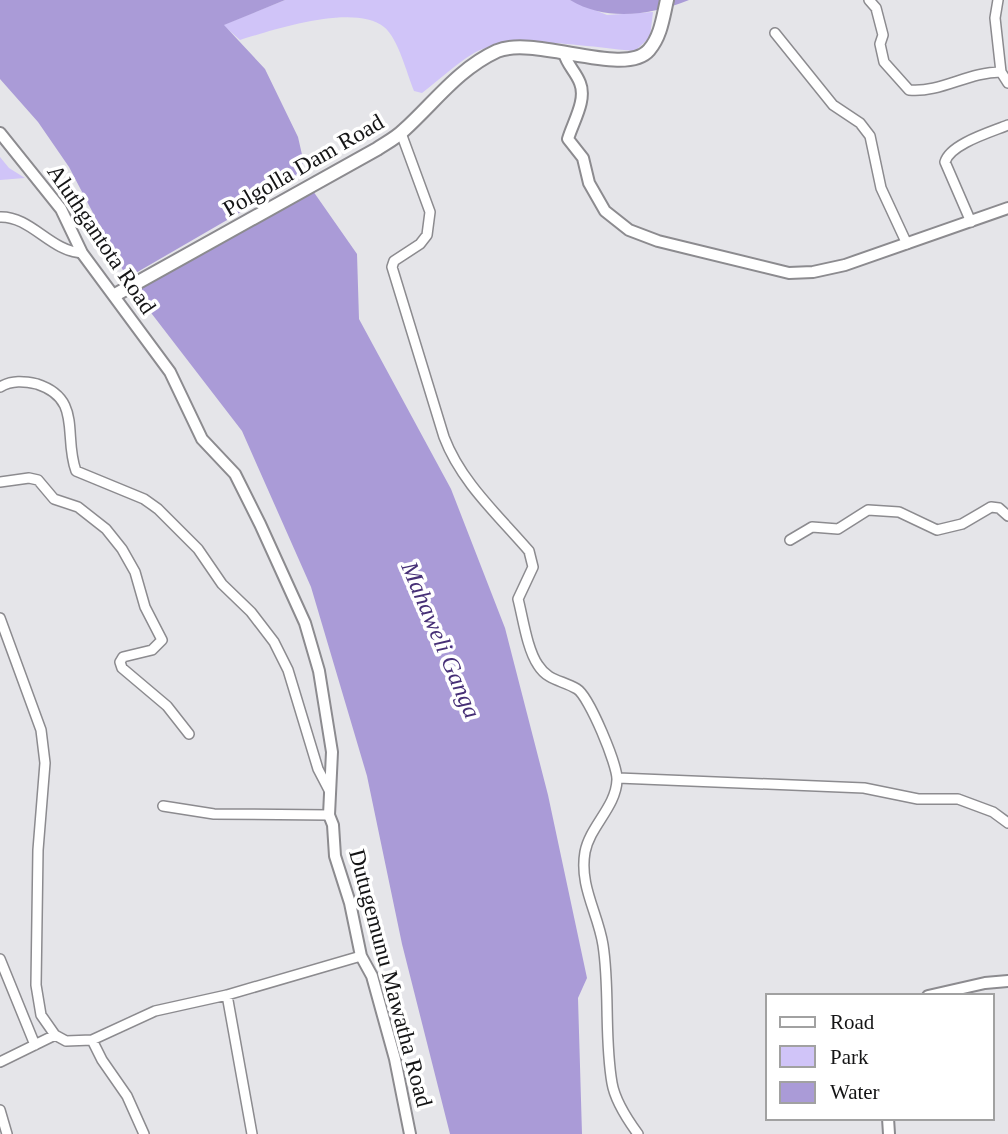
<svg xmlns="http://www.w3.org/2000/svg" width="1008" height="1134" font-family="Georgia,serif">
	<style>
		.green { fill: #d0c4f8 }
		.water { fill: #aa9bd7 }
		.lines { fill: none; stroke-linecap: round; stroke-linejoin: round }
		.minor-casing { stroke: #8c8b8f; stroke-width: 12 }
		.tertiary-casing { stroke: #8c8b8f; stroke-width: 14 }
		.secondary-casing { stroke: #8c8b8f; stroke-width: 16 }
		.minor { stroke: #fff; stroke-width: 9 }
		.tertiary { stroke: #fff; stroke-width: 10 }
		.secondary { stroke: #fff; stroke-width: 12 }
		.labels { text-anchor: middle; stroke-width: 7; stroke-linejoin: round; paint-order: stroke }
		.street-label { font-size: 23px; fill: #141415; stroke: #fff }
		.water-label { font-size: 24px; font-style: italic; fill: #462f76; stroke: #fff }
	</style>
	<rect width="100%" height="100%" fill="#e5e5e9"/>
	<path class="green" d="M 285,0 L 570,0 L 607,15 L 653,12 L 650,37 L 635,51 C 591,48 513,32 474,53 C 456,64 439,80 422,93 L 414,91 C 407,74 398,38 384,27 C 354,3 273,30 240,40 L 223,25 Z
		M 0,157 L 9,168 L 25,178 L 0,180 Z"/>
	<path class="water" d="M 0,0 L 285,0 L 224,25 L 265,69 L 298,137 L 303,159 L 302,168 L 305,175 L 127,278 L 69,167 L 38,122 L 0,79 Z
		M 570,0 L 689,0 C 651,15 607,22 570,0 Z
		M 313,191 L 357,254 L 359,319 L 451,489 L 505,628 L 548,795 L 587,978 L 578,998 L 582,1134 L 450,1134 L 402,944 L 367,776 L 311,587 L 242,431 L 135,292 Z"/>
	<g class="lines">
		<defs>
			<path id="minor" d="M 869,0 L 876,8 L 883,35 L 880,44 L 884,62 L 909,90 C 941,93 968,72 1001,72 L 1008,83
				M 998,0 L 995,18 L 1001,72
				M 775,33 L 833,105 L 860,123 L 870,136 L 881,188 L 907,244
				M 401,133 L 430,212 L 427,235 L 420,244 L 394,261 L 392,267 L 444,437 C 461,482 498,515 529,551 L 533,567 L 518,599 C 523,618 527,649 538,665 C 548,681 562,680 577,689 C 589,696 618,766 617,780 C 616,807 590,826 585,852 C 579,886 598,913 603,945 C 610,990 604,1037 612,1083 C 615,1101 627,1119 638,1134
				M 0,217 C 31,216 50,251 82,253
				M 971,222 L 945,162 C 950,144 991,132 1008,125
				M 0,387 C 12,380 24,381 37,384 C 83,399 63,436 76,471 L 144,499 L 158,509 L 198,549 L 222,584 L 251,612 L 274,642 L 288,670 L 318,769 L 330,792
				M 0,482 L 29,478 L 38,480 L 54,499 L 78,507 L 106,529 L 122,549 L 135,572 L 145,607 L 162,640 L 152,650 L 123,657 L 120,662 L 122,668 L 167,706 L 189,734
				M 790,540 L 812,527 L 838,529 L 868,510 L 899,512 L 937,530 L 962,524 L 991,507 L 999,508 L 1008,516
				M 0,618 L 41,730 L 45,763 L 38,850 L 36,985 L 41,1015 L 55,1035 L 66,1041 L 92,1040 L 155,1011 L 227,995 L 361,956
				M 618,778 L 864,788 L 918,799 L 958,799 L 993,812 L 1008,823
				M 163,806 L 214,814 L 329,815
				M 0,959 L 35,1045
				M 227,995 L 252,1134
				M 92,1040 L 102,1060 L 127,1096 L 144,1134
				M 0,1062 L 55,1035
				M 0,1110 L 7,1134"/>
			<path id="tertiary" d="M 564,53 C 567,65 576,72 580,83 C 587,100 573,122 568,139 L 583,158 L 589,183 L 605,211 L 629,230 L 658,241 L 789,273 L 813,272 L 845,265 L 1008,208
				M 0,133 L 61,209 L 82,253 L 170,372 L 202,439 L 235,474 L 260,524 L 305,623 L 319,671 L 332,752 L 329,815 L 333,825 L 335,856 L 350,903 L 361,956 L 372,976 L 395,1059 L 410,1134
				M 928,996 L 985,983 L 1008,981
				M 888,1118 L 889,1134"/>
			<path id="secondary" d="M 115,295 L 377,149 C 386,143 396,138 404,130 C 434,103 458,69 497,51 C 535,35 625,78 649,50 C 661,36 663,17 667,0"/>
		</defs>
		<use href="#minor" class="minor-casing"/>
		<use href="#tertiary" class="tertiary-casing"/>
		<use href="#secondary" class="secondary-casing"/>
		<use href="#minor" class="minor"/>
		<use href="#tertiary" class="tertiary"/>
		<use href="#secondary" class="secondary"/>
	</g>
	<g class="labels">
		<g class="street-label">
			<text transform="translate(303 165) rotate(-30)" y="8">Polgolla Dam Road</text>
			<text transform="translate(102 239) rotate(56)" y="8">Aluthgantota Road</text>
			<text transform="translate(391 978) rotate(75)" y="8">Dutugemunu Mawatha Road</text>
		</g>
		<g class="water-label">
			<text transform="translate(441 640) rotate(67)" y="8">Mahaweli Ganga</text>
		</g>
	</g>
	<rect x="766" y="994" width="228" height="126" fill="#ffffff" stroke="#a1a1a1" stroke-width="2"/>
	<rect x="780" y="1017" width="35" height="10" fill="#ffffff" stroke="#a1a1a1" stroke-width="2"/>
	<text x="830" y="1029" font-size="21" fill="#141415">Road</text>
	<rect x="780" y="1046" width="35" height="21" fill="#d0c4f8" stroke="#a1a1a1" stroke-width="2"/>
	<text x="830" y="1064" font-size="21" fill="#141415">Park</text>
	<rect x="780" y="1082" width="35" height="21" fill="#aa9bd7" stroke="#a1a1a1" stroke-width="2"/>
	<text x="830" y="1099" font-size="21" fill="#141415">Water</text>
</svg>
